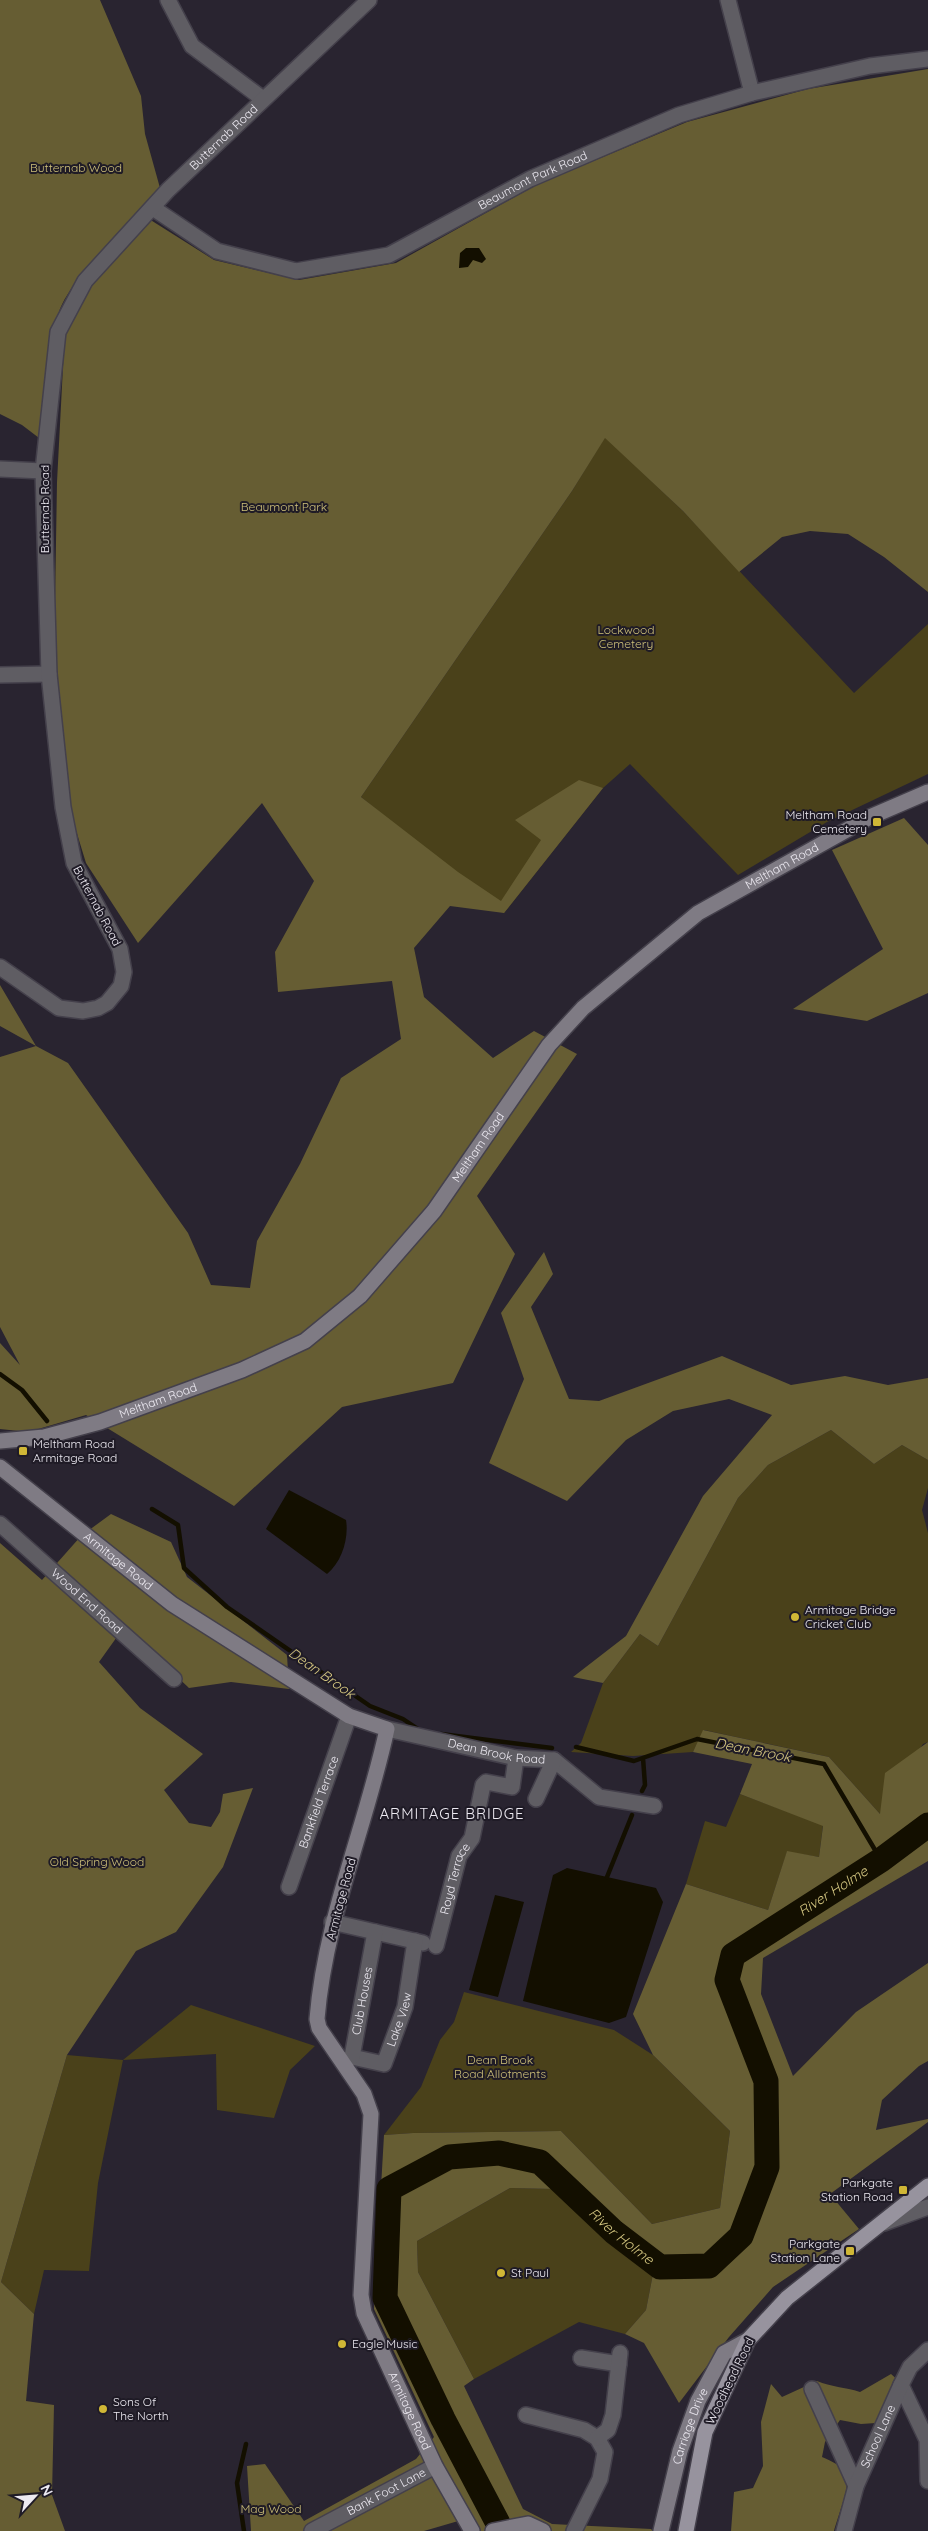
<svg xmlns="http://www.w3.org/2000/svg" width="928" height="2531" font-family="Quicksand,sans-serif">
	<style>
		.green { fill: #4a411a }
		.forest { fill: #665d33 }
		.water { fill: #130f00 }
		.lines { fill: none; stroke-linecap: round; stroke-linejoin: round }
		.stream { stroke: #130f00; stroke-width: 4.5 }
		.river { stroke: #130f00; stroke-width: 25 }
		.street-casing { stroke: #44404b; stroke-width: 18 }
		.secondary-casing { stroke: #44404b; stroke-width: 18 }
		.primary-casing { stroke: #44404b; stroke-width: 18 }
		.street { stroke: #5f5d63; stroke-width: 15 }
		.secondary { stroke: #7f7b84; stroke-width: 15 }
		.primary { stroke: #97939e; stroke-width: 15 }
		.poi-dot { fill: #d0b736; stroke: #1f1b26; stroke-width: 2 }
		.labels { text-anchor: middle; stroke-width: 4; stroke-linejoin: round; paint-order: stroke }
		.street-label { font-size: 12px; fill: #ece9f1; stroke: #1f1b26 }
		.park-label { font-size: 12px; fill: #cec079; stroke: #1f1b26 }
		.poi-label { font-size: 12px; fill: #ece9f1; stroke: #1f1b26; text-anchor: start }
		.water-label { font-size: 14px; font-style: italic; fill: #d5c780; stroke: #1f1b26 }
		.quarter-label { font-size: 15px; letter-spacing: 1px; fill: #ece9f1; stroke: #1f1b26 }
	</style>
	<rect width="100%" height="100%" fill="#292430"/>
	<path class="green" d="M 605,437 L 683,511 L 854,693 L 928,624 L 928,774 L 827,822 L 738,875 L 630,764 L 603,788 L 504,913 L 361,797 L 572,491 Z
		M 831,1430 L 874,1464 L 902,1445 L 928,1460 L 928,1488 L 922,1510 L 928,1533 L 928,1742 L 923,1744 L 880,1814 L 829,1757 L 704,1730 L 693,1752 L 633,1756 L 571,1752 L 581,1743 L 603,1683 L 640,1634 L 658,1646 L 738,1498 L 768,1465 Z
		M 740,1794 L 823,1825 L 819,1857 L 787,1852 L 768,1910 L 686,1884 L 705,1821 L 726,1827 Z
		M 464,1992 L 614,2030 L 653,2055 L 730,2131 L 720,2208 L 652,2224 L 561,2131 L 413,2133 L 384,2135 L 421,2087 L 440,2040 L 454,2022 Z
		M 191,2005 L 315,2046 L 290,2070 L 274,2118 L 217,2110 L 216,2054 L 123,2060 L 98,2183 L 89,2271 L 44,2270 L 34,2314 L 1,2282 L 67,2055 L 123,2060 Z
		M 510,2188 L 554,2189 L 610,2240 L 653,2274 L 646,2310 L 625,2334 L 579,2322 L 474,2379 L 418,2272 L 417,2241 Z"/>
	<path class="forest" d="M 0,0 L 100,0 L 141,96 L 145,134 L 160,188 C 134,217 70,278 59,312 C 46,352 46,400 43,441 L 22,425 L 0,414 Z
		M 928,69 L 928,592 L 884,557 L 848,534 L 810,531 L 782,537 L 739,572 L 683,511 L 605,438 L 572,491 L 361,797 L 458,872 L 501,901 L 541,840 L 515,820 L 579,780 L 603,788 L 504,913 L 450,906 L 414,948 L 424,997 L 493,1058 L 534,1031 L 577,1054 L 477,1196 L 515,1254 L 453,1383 L 342,1407 L 234,1506 L 86,1415 L 28,1432 L 0,1429 L 0,1343 L 20,1365 L 0,1327 L 0,1057 L 36,1046 L 0,1026 L 0,985 L 36,1046 L 68,1063 L 188,1233 L 211,1285 L 250,1288 L 257,1241 L 300,1164 L 341,1078 L 401,1039 L 392,981 L 278,992 L 275,952 L 314,881 L 262,803 L 138,943 L 86,863 L 71,814 L 54,662 L 57,482 L 65,328 L 91,282 L 149,219 L 214,260 L 299,280 L 396,263 L 538,184 L 687,122 L 808,89 Z
		M 904,818 L 928,845 L 928,993 L 867,1021 L 793,1009 L 883,949 L 832,850 Z
		M 544,1252 L 553,1274 L 531,1307 L 569,1399 L 599,1401 L 722,1356 L 791,1385 L 845,1376 L 888,1385 L 928,1378 L 928,1460 L 902,1445 L 874,1464 L 831,1430 L 768,1465 L 738,1498 L 658,1646 L 640,1634 L 603,1683 L 573,1677 L 626,1636 L 703,1496 L 772,1415 L 729,1399 L 673,1411 L 626,1440 L 567,1501 L 489,1463 L 524,1379 L 501,1313 Z
		M 111,1514 L 171,1542 L 187,1577 L 287,1655 L 289,1689 L 231,1682 L 189,1688 L 136,1638 L 119,1634 L 99,1662 L 140,1708 L 203,1754 L 164,1790 L 189,1823 L 211,1827 L 220,1812 L 223,1794 L 253,1788 L 223,1867 L 176,1932 L 136,1951 L 67,2055 L 1,2282 L 34,2314 L 26,2401 L 54,2405 L 52,2495 L 65,2531 L 0,2531 L 0,1543 L 42,1580 L 81,1536 Z
		M 703,1730 L 829,1757 L 880,1814 L 885,1773 L 928,1742 L 928,1861 L 763,1958 L 761,1994 L 793,2076 L 856,2012 L 928,1963 L 928,2061 L 919,2066 L 882,2100 L 876,2130 L 928,2119 L 928,2122 L 830,2194 L 859,2229 L 773,2287 L 729,2337 L 679,2403 L 644,2343 L 625,2334 L 646,2310 L 653,2274 L 610,2240 L 554,2189 L 510,2188 L 417,2241 L 418,2272 L 474,2379 L 464,2386 L 523,2509 L 552,2524 L 651,2529 L 653,2531 L 474,2531 L 472,2517 L 424,2531 L 251,2531 L 247,2466 L 265,2464 L 304,2521 L 416,2459 L 434,2437 L 374,2309 L 384,2135 L 413,2133 L 561,2131 L 652,2224 L 720,2208 L 730,2131 L 653,2055 L 633,2014 L 686,1884 L 768,1910 L 787,1851 L 819,1857 L 823,1826 L 740,1794 L 752,1764 L 693,1752 Z
		M 891,2374 L 900,2382 L 876,2423 L 861,2424 L 840,2420 L 825,2442 L 822,2457 C 831,2461 844,2466 847,2476 C 850,2486 837,2519 834,2531 L 731,2531 L 734,2492 L 753,2488 L 763,2466 L 761,2422 L 771,2384 L 782,2397 L 817,2381 C 831,2387 845,2387 860,2392 Z"/>
	<path class="water" d="M 466,248 L 479,248 L 486,259 L 482,263 L 473,260 L 468,267 L 459,268 L 460,253 Z
		M 289,1490 L 346,1520 C 349,1538 342,1562 327,1574 L 266,1529 Z
		M 567,1868 L 656,1888 L 663,1902 L 626,2017 L 609,2023 L 523,2001 L 553,1875 Z
		M 495,1895 L 524,1902 L 498,1997 L 469,1990 Z"/>
	<g class="lines">
		<path class="stream" d="M 0,1374 L 22,1390 L 47,1421
			M 152,1509 L 178,1525 L 184,1568 L 227,1607 L 370,1706 L 403,1719 L 421,1731
			M 441,1734 L 552,1748
			M 576,1747 L 634,1761 L 697,1739 L 824,1764 L 881,1860
			M 642,1791 L 645,1785 L 643,1758
			M 607,1877 L 632,1815
			M 244,2531 L 237,2483 L 246,2444"/>
		<path class="river" id="s1" d="M 502,2531 L 443,2419 L 385,2298 L 389,2189 L 449,2157 L 499,2153 L 540,2162 L 614,2232 L 660,2267 L 709,2266 L 741,2236 L 767,2167 L 766,2081 L 727,1980 L 733,1955 L 881,1860 L 928,1825"/>
		<defs>
			<g id="street">
				<path d="M 168,0 L 192,46 L 263,99"/>
				<path d="M 728,0 L 752,93"/>
				<path id="s2" d="M 153,208 L 217,251 L 296,271 L 389,255 L 530,179 L 679,115 L 752,93 L 870,66 L 928,59"/>
				<path d="M 0,469 L 43,471"/>
				<path d="M 0,675 L 49,674"/>
				<path id="s3" d="M 0,967 L 59,1008 L 83,1011 L 98,1008 L 107,1003 L 121,986 L 124,972 L 120,949 L 74,863 L 63,807 L 49,674 L 43,471 L 58,332 L 85,281 L 168,190 L 369,0"/>
				<path id="s4" d="M 0,1524 L 174,1679"/>
				<path id="s5" d="M 387,1729 L 516,1758 L 554,1760 L 599,1797 L 654,1806"/>
				<path d="M 536,1799 L 554,1760"/>
				<path id="s6" d="M 289,1887 L 349,1716"/>
				<path d="M 332,1922 L 423,1943"/>
				<path id="s7" d="M 436,1946 L 459,1856 L 472,1838 L 483,1785 L 486,1782 L 512,1787 L 516,1758"/>
				<path id="s8" d="M 352,2057 L 384,2064 L 405,2007 L 415,1941"/>
				<path id="s9" d="M 344,2061 L 352,2057 L 375,1932"/>
				<path d="M 884,2223 L 928,2207"/>
				<path d="M 581,2358 L 619,2364"/>
				<path d="M 901,2385 L 927,2440 L 928,2481"/>
				<path d="M 812,2389 L 856,2486"/>
				<path d="M 526,2415 L 584,2430 L 597,2438 L 605,2452 L 600,2479 L 574,2531"/>
				<path d="M 597,2438 L 608,2430 L 613,2415 L 620,2353"/>
				<path id="s10" d="M 312,2531 L 435,2466"/>
				<path id="s11" d="M 844,2531 L 856,2486 L 901,2385 L 910,2367 L 928,2350"/>
			</g>
			<g id="secondary">
				<path id="s12" d="M 0,1441 L 44,1437 L 100,1422 L 242,1370 L 305,1341 L 360,1296 L 434,1211 L 549,1045 L 583,1008 L 698,913 L 870,817 L 928,792"/>
				<path id="s13" d="M 0,1467 L 172,1604 L 349,1716 L 387,1729 C 366,1826 325,1919 317,2019 L 319,2028 L 364,2094 L 371,2114 L 361,2295 L 364,2313 L 435,2466 L 472,2531"/>
				<path d="M 493,2531 L 528,2524 L 543,2531"/>
				<path id="s14" d="M 661,2531 L 680,2451 L 698,2401 L 724,2353 L 748,2340"/>
			</g>
			<path id="primary" d="M 686,2531 L 705,2432 L 748,2340 L 787,2298 L 928,2186"/>
		</defs>
		<use href="#street" class="street-casing"/>
		<use href="#secondary" class="secondary-casing"/>
		<use href="#primary" class="primary-casing"/>
		<use href="#street" class="street"/>
		<use href="#secondary" class="secondary"/>
		<use href="#primary" class="primary"/>
	</g>
	<g class="poi-dot">
		<rect x="872" y="817" width="10" height="10" rx="2.5"/>
		<rect x="18" y="1446" width="10" height="10" rx="2.5"/>
		<circle cx="795" cy="1617" r="5"/>
		<rect x="898" y="2185" width="10" height="10" rx="2.5"/>
		<rect x="845" y="2246" width="10" height="10" rx="2.5"/>
		<circle cx="501" cy="2273" r="5"/>
		<circle cx="342" cy="2344" r="5"/>
		<circle cx="103" cy="2409" r="5"/>
	</g>
	<g class="labels">
		<g class="street-label">
			<text dy="4" stroke="none"><textPath href="#s3" startOffset="1070">Butternab Road</textPath></text>
			<text dy="4" stroke="none"><textPath href="#s2" startOffset="415">Beaumont Park Road</textPath></text>
			<text transform="translate(45 509) rotate(-90)" y="4">Butternab Road</text>
			<text dy="4" stroke="none"><textPath href="#s12" startOffset="1004">Meltham Road</textPath></text>
			<text transform="translate(97 906) rotate(62)" y="4">Butternab Road</text>
			<text dy="4" stroke="none"><textPath href="#s12" startOffset="584">Meltham Road</textPath></text>
			<text dy="4" stroke="none"><textPath href="#s12" startOffset="164">Meltham Road</textPath></text>
			<text dy="4" stroke="none"><textPath href="#s13" startOffset="151">Armitage Road</textPath></text>
			<text dy="4" stroke="none"><textPath href="#s4" startOffset="116">Wood End Road</textPath></text>
			<text dy="4" stroke="none"><textPath href="#s5" startOffset="112">Dean Brook Road</textPath></text>
			<text dy="4" stroke="none"><textPath href="#s6" startOffset="90">Bankfield Terrace</textPath></text>
			<text dy="4" stroke="none"><textPath href="#s7" startOffset="70">Royd Terrace</textPath></text>
			<text transform="translate(341 1899) rotate(-75)" y="4">Armitage Road</text>
			<text dy="4" stroke="none"><textPath href="#s9" startOffset="66">Club Houses</textPath></text>
			<text dy="4" stroke="none"><textPath href="#s8" startOffset="80">Lake View</textPath></text>
			<text transform="translate(730 2381) rotate(-64)" y="4">Woodhead Road</text>
			<text dy="4" stroke="none"><textPath href="#s13" startOffset="1186">Armitage Road</textPath></text>
			<text dy="4" stroke="none"><textPath href="#s14" startOffset="109">Carriage Drive</textPath></text>
			<text dy="4" stroke="none"><textPath href="#s11" startOffset="101">School Lane</textPath></text>
			<text dy="4" stroke="none"><textPath href="#s10" startOffset="84">Bank Foot Lane</textPath></text>
		</g>
		<g class="park-label">
			<text x="76" y="172">Butternab Wood</text>
			<text x="284" y="511">Beaumont Park</text>
			<text x="626" y="634">Lockwood<tspan x="626" dy="14">Cemetery</tspan></text>
			<text x="97" y="1866">Old Spring Wood</text>
			<text x="500" y="2064">Dean Brook<tspan x="500" dy="14">Road Allotments</tspan></text>
			<text x="271" y="2513">Mag Wood</text>
		</g>
		<g class="poi-label">
			<text x="867" y="819" text-anchor="end">Meltham Road<tspan x="867" dy="14">Cemetery</tspan></text>
			<text x="33" y="1448">Meltham Road<tspan x="33" dy="14">Armitage Road</tspan></text>
			<text x="805" y="1614">Armitage Bridge<tspan x="805" dy="14">Cricket Club</tspan></text>
			<text x="893" y="2187" text-anchor="end">Parkgate<tspan x="893" dy="14">Station Road</tspan></text>
			<text x="840" y="2248" text-anchor="end">Parkgate<tspan x="840" dy="14">Station Lane</tspan></text>
			<text x="511" y="2277">St Paul</text>
			<text x="352" y="2348">Eagle Music</text>
			<text x="113" y="2406">Sons Of<tspan x="113" dy="14">The North</tspan></text>
		</g>
		<g class="water-label">
			<text transform="translate(322 1673) rotate(35)" y="5">Dean Brook</text>
			<text transform="translate(753 1750) rotate(11)" y="5">Dean Brook</text>
			<text dy="5" stroke="none"><textPath href="#s1" startOffset="1195">River Holme</textPath></text>
			<text dy="5" stroke="none"><textPath href="#s1" startOffset="640">River Holme</textPath></text>
		</g>
		<g class="quarter-label">
			<text x="452" y="1819">ARMITAGE BRIDGE</text>
		</g>
	</g>
	<g transform="translate(35 2496) rotate(64)" stroke="#1f1b26" stroke-width="4" paint-order="stroke">
	<path d="M0-4L9 19L0 12L-9 19Z" fill="#ece9f1"/>
	<text y="-8" font-size="14" font-weight="bold" text-anchor="middle" fill="#ece9f1">N</text>
	</g>
</svg>
